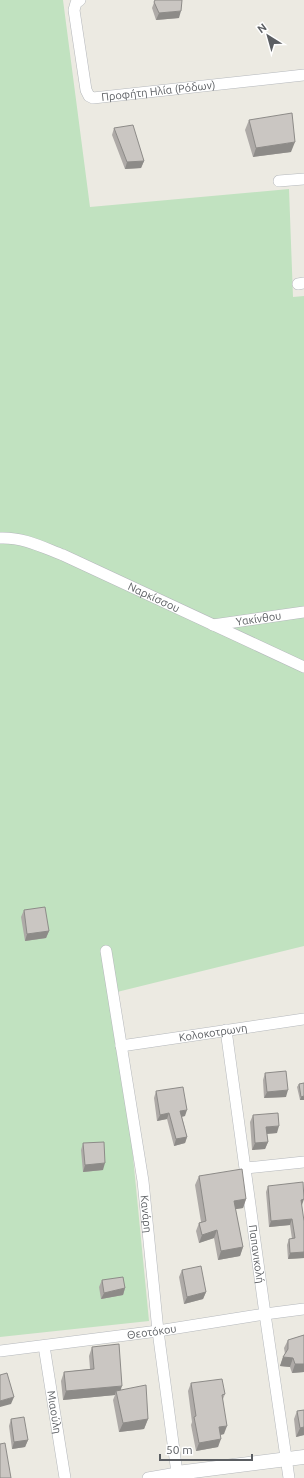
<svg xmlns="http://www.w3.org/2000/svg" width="304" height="1478" font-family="Ubuntu,sans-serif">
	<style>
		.green { fill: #c1e2c0 }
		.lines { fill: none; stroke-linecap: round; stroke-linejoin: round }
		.minor-casing { stroke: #b5b8bc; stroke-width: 12 }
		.tertiary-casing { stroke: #b5b8bc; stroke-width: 15 }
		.minor { stroke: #fff; stroke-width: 11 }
		.tertiary { stroke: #fff; stroke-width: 14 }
		.wall { fill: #aeaaa7 }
		.shaded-wall { fill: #8d8b88 }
		.building { fill: #cac6c2; stroke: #8d8b88 }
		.labels { text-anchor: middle; stroke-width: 3.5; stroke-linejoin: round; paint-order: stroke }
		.street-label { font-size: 11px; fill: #5b5e62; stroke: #fff }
	</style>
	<rect width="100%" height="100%" fill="#eceae2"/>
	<path class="green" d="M 0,0 L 63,0 L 90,207 L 289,189 L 293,297 L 304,296 L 304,946 L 117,992 L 149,1321 L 0,1337 Z"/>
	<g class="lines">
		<defs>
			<g id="minor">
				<path id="s1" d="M 80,0 L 76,3 L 74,10 L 86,90 L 89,96 L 93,98 L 304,75"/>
				<path d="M 279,181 L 304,179"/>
				<path d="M 298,284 L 304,283"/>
				<path id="s2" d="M 0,538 C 23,537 42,547 63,555 L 304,667"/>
				<path id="s3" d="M 213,625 L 304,612"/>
				<path id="s4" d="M 106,951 L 143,1181 L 158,1331 L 177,1473 L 148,1478"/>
				<path id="s5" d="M 226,1030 L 265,1314 L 289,1478"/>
				<path id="s6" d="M 121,1046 L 304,1019"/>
				<path d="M 246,1168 L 304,1162"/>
				<path id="s7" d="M 44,1346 L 65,1478"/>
				<path id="s8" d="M 0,1351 L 158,1331 L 265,1314 L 304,1309"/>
			</g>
			<path id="tertiary" d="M 178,1478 L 177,1473 L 304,1457"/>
		</defs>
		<use href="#minor" class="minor-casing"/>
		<use href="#tertiary" class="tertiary-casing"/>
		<use href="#minor" class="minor"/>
		<use href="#tertiary" class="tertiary"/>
	</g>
	<path class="wall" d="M 155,0 L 179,18 L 156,20 L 152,8 Z
		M 249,120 L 291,152 L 253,157 L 245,130 Z
		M 114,128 L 144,161 L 141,168 L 125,169 L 112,135 Z
		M 24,910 L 49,931 L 46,938 L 25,941 L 21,917 Z
		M 265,1073 L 286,1097 L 264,1098 L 263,1080 Z
		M 304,1083 L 304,1100 L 300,1100 L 297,1087 L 299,1084 Z
		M 156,1091 L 185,1116 L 182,1117 L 187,1137 L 185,1143 L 174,1146 L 167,1119 L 157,1121 L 154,1098 Z
		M 253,1115 L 277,1133 L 267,1134 L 268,1142 L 265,1149 L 252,1150 L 250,1122 Z
		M 83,1143 L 103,1170 L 83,1172 L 81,1150 Z
		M 199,1176 L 246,1199 L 243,1208 L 235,1209 L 243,1247 L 240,1256 L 218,1260 L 214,1238 L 199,1243 L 196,1231 L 199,1223 L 201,1222 L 195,1185 Z
		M 268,1186 L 302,1205 L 301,1205 L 304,1221 L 304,1258 L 288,1259 L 287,1245 L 289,1239 L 292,1239 L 290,1225 L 269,1227 L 266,1192 Z
		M 182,1270 L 206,1292 L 203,1299 L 184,1304 L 179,1277 Z
		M 102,1280 L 125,1288 L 123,1295 L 101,1299 L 99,1287 Z
		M 304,1335 L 304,1372 L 292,1373 L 290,1367 L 280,1366 L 283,1357 L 285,1354 L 284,1348 L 288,1340 Z
		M 92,1347 L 121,1390 L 148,1419 L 144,1429 L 119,1432 L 113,1400 L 115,1395 L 63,1400 L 61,1381 L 64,1372 L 90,1369 L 89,1356 Z
		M 191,1383 L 225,1394 L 223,1399 L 224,1434 L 220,1435 L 218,1447 L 196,1451 L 191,1425 L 192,1422 L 188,1391 Z
		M 304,1410 L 304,1435 L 296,1437 L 294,1419 L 297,1411 Z
		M 11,1419 L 28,1440 L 25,1447 L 12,1449 L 9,1426 Z"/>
	<path class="shaded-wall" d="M 181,11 L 179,18 L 156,20 L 159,13 Z
		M 295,142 L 291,152 L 253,157 L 256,148 Z
		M 144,161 L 141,168 L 125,169 L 127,162 Z
		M 49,931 L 46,938 L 25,941 L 27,934 Z
		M 288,1090 L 286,1097 L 264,1098 L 267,1092 Z
		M 304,1096 L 304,1100 L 300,1100 L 301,1097 Z
		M 187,1110 L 185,1116 L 178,1117 L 180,1111 Z
		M 169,1113 L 167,1119 L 157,1121 L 160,1115 Z
		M 279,1126 L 277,1133 L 264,1134 L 266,1127 Z
		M 187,1137 L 185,1143 L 174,1146 L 176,1139 Z
		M 268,1142 L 265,1149 L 252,1150 L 255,1143 Z
		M 105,1163 L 103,1170 L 83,1172 L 85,1165 Z
		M 246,1199 L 243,1208 L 230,1210 L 234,1201 Z
		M 304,1199 L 302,1205 L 298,1206 L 301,1200 Z
		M 292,1219 L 290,1225 L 269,1227 L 271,1221 Z
		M 217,1230 L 214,1238 L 199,1243 L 202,1235 Z
		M 243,1247 L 240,1256 L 218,1260 L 221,1251 Z
		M 304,1252 L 304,1258 L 288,1259 L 290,1253 Z
		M 125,1288 L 123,1295 L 101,1299 L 104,1293 Z
		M 206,1292 L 203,1299 L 184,1304 L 187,1297 Z
		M 283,1357 L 293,1358 L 290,1367 L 280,1366 Z
		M 295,1364 L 304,1364 L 304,1372 L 292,1373 Z
		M 122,1386 L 119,1395 L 116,1391 L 115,1395 L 63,1400 L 66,1391 Z
		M 14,1397 L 11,1404 L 0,1407 L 0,1401 Z
		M 148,1419 L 144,1429 L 119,1432 L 123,1423 Z
		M 227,1426 L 224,1434 L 216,1436 L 219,1427 Z
		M 304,1427 L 304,1435 L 296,1437 L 300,1428 Z
		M 221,1439 L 218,1447 L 196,1451 L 199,1443 Z
		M 28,1440 L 25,1447 L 12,1449 L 14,1442 Z"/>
	<path class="building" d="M 155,0 L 182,0 L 181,11 L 159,13 L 154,2 Z
		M 292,113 L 295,142 L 256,148 L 249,120 Z
		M 133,125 L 144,161 L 127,162 L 114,128 Z
		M 45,907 L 49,931 L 27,934 L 24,910 Z
		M 286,1071 L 288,1090 L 267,1092 L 265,1073 Z
		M 304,1083 L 304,1096 L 301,1097 L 299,1084 Z
		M 183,1087 L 187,1110 L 180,1111 L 187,1137 L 176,1139 L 169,1113 L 160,1115 L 156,1091 Z
		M 278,1113 L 279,1126 L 266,1127 L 268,1142 L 255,1143 L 253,1115 Z
		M 104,1142 L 105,1163 L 85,1165 L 83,1143 Z
		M 242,1169 L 246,1199 L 234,1201 L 243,1247 L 221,1251 L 217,1230 L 202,1235 L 199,1223 L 206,1221 L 199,1176 Z
		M 303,1182 L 304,1199 L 301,1200 L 304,1221 L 304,1252 L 290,1253 L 289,1239 L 295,1238 L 292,1219 L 271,1221 L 268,1186 Z
		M 201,1266 L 206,1292 L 187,1297 L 182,1270 Z
		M 123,1277 L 125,1288 L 104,1293 L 102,1280 Z
		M 304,1335 L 304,1364 L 295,1364 L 293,1358 L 283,1357 L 288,1349 L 288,1340 Z
		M 119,1344 L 122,1386 L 66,1391 L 64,1372 L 94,1369 L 92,1347 Z
		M 7,1373 L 14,1397 L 0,1401 L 0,1375 Z
		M 222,1379 L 225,1394 L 222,1395 L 227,1426 L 219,1427 L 221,1439 L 199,1443 L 194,1417 L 196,1416 L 191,1383 Z
		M 146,1385 L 148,1419 L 123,1423 L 116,1391 Z
		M 304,1410 L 304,1427 L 300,1428 L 297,1411 Z
		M 24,1417 L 28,1440 L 14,1442 L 11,1419 Z
		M 5,1443 L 11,1478 L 0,1478 L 0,1444 Z"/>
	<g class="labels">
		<g class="street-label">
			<text dy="4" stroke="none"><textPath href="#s1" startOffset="170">Προφήτη Ηλία (Ρόδων)</textPath></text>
			<text dy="4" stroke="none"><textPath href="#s2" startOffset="166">Ναρκίσσου</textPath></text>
			<text dy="4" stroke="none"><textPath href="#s3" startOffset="46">Υακίνθου</textPath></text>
			<text dy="4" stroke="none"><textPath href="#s6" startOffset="93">Κολοκοτρωνη</textPath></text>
			<text dy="4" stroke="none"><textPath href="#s4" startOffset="266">Κανάρη</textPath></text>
			<text dy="4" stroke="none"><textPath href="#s5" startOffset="226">Παπανικολή</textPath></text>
			<text dy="4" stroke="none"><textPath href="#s8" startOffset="153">Θεοτόκου</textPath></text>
			<text dy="4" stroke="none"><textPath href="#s7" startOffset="67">Μιαούλη</textPath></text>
		</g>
	</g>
	<g transform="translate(268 36) rotate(323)" stroke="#ffffff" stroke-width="3" paint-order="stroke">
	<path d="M0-3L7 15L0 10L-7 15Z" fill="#5b5e62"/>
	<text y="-6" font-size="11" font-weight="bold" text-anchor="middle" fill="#5b5e62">N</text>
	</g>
	<path d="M160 1454v6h92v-6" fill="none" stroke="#5b5e62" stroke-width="2"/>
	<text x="166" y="1454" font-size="12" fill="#5b5e62" stroke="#ffffff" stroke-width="3" paint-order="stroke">50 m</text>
</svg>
